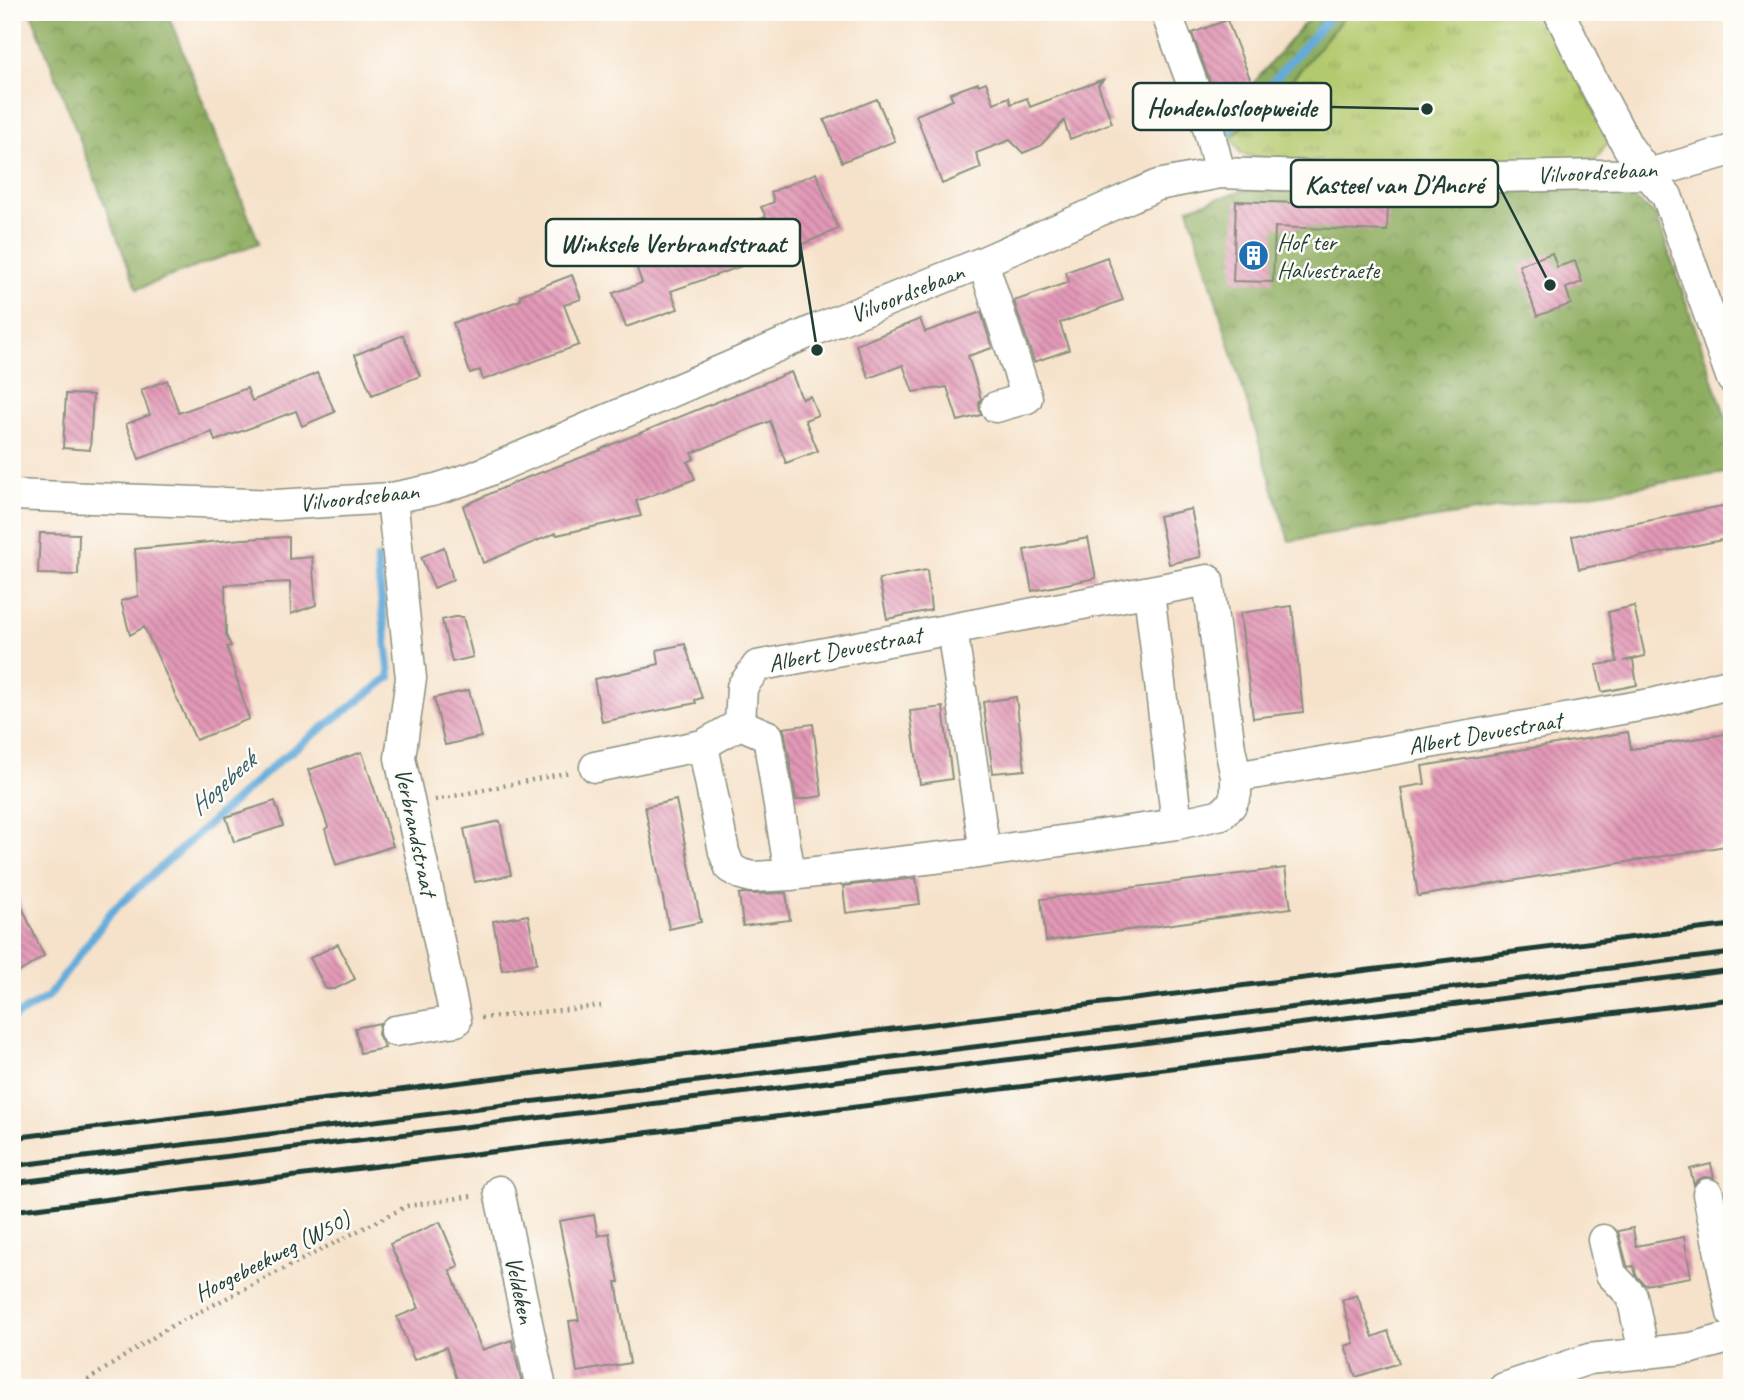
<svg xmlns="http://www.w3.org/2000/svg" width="1744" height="1400" font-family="Caveat,sans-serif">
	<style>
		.grass { fill: url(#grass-tufts); stroke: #698350; stroke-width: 2 }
		.forest { fill: url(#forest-crowns); stroke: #56754a; stroke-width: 2 }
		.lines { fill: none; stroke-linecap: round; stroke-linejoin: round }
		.stream { stroke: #63abda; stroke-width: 8 }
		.building { fill: url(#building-back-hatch) }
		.minor-casing { stroke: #8a907f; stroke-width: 33 }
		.path { stroke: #8a907f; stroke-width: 4.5; stroke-dasharray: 2 5; stroke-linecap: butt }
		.minor { stroke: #fff; stroke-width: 30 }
		.rail { stroke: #1f3d34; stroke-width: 5 }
		.labels { text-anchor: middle; stroke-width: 5; stroke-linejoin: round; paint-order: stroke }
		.street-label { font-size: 24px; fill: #1f3d34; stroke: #fdfcf7 }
		.poi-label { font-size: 24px; fill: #1f3d34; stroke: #fdfcf7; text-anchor: start }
		.water-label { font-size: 26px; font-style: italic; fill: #335e66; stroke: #fdfcf7 }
		.leader { fill: none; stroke: #1f3d34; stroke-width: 2.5 }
		.callout-dot { fill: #1f3d34; stroke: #fdfcf7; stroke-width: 2.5 }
		.callout { fill: #fdfcf7; stroke: #1f3d34; stroke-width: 2.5 }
		.callout-label { font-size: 26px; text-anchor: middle; font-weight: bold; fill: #1f3d34 }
	</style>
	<defs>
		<pattern id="grass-tufts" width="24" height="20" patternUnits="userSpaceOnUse" patternTransform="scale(1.75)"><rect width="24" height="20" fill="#b3c96d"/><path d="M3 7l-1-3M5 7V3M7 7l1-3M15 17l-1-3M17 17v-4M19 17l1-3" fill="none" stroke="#91a45a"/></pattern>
		<pattern id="forest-crowns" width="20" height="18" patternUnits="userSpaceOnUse" patternTransform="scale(1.75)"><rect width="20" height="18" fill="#8ead60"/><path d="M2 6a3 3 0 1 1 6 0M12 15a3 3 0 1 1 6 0" fill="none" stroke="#738e50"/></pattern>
		<pattern id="building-back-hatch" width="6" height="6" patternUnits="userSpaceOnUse" patternTransform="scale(1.75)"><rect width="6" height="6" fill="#e399b7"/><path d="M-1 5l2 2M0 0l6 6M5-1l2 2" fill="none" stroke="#b77e96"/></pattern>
	</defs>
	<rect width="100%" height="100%" fill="#fdfcf7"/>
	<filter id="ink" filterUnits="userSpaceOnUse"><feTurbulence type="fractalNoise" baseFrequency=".0143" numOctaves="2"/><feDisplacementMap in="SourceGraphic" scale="14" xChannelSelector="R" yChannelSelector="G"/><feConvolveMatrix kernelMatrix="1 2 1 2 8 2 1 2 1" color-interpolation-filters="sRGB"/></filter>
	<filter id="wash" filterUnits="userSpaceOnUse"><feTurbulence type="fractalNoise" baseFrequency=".00686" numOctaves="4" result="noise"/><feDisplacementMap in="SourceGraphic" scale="28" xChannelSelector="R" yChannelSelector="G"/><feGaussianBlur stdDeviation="1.57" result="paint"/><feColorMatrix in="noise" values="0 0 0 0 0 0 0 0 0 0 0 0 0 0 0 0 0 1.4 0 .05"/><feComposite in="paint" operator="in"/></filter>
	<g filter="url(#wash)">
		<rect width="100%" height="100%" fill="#f6e2ca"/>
		<path class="grass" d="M 1348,12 L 1546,12 L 1609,141 L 1595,161 L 1412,166 L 1258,158 L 1241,154 L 1232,137 L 1291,81 Z"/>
		<path class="forest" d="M 31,12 L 167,12 L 259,243 L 137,289 Z
			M 1314,12 L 1348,12 L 1291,81 L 1232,137 L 1216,127 Z
			M 1617,186 L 1656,215 L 1732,435 L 1732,472 L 1289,541 L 1188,208 L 1241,191 Z"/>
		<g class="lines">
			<path class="stream" d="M 1225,136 L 1334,12
				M 12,1018 L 48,997 L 112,911 L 280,760 L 390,677 L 377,559"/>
		</g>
		<g id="blocks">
			<path class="building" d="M 1227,20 L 1251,81 L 1215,95 L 1192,33 Z
				M 1104,79 L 1098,85 L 1112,123 L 1070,139 L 1064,121 L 1040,146 L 1023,153 L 1010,140 L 976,153 L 981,168 L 942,184 L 916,115 L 953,100 L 950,93 L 978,83 L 979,85 L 986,82 L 994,103 L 1009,97 L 1011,104 L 1027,98 L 1030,107 Z
				M 877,99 L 895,141 L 842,162 L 824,120 Z
				M 816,173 L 838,229 L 782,253 L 781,252 L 671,291 L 678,309 L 626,327 L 613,293 L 642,283 L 632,254 L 655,246 L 658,255 L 766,217 L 761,207 L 774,202 L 771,192 Z
				M 1236,201 L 1388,206 L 1387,231 L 1275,227 L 1273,282 L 1233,281 Z
				M 1552,253 L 1557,267 L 1575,261 L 1582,282 L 1566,288 L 1571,304 L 1537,316 L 1519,265 Z
				M 1107,257 L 1123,300 L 1060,323 L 1069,350 L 1034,362 L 1014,301 L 1069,282 L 1066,272 Z
				M 572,275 L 581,299 L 564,305 L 579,345 L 483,380 L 480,370 L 470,373 L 453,323 L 521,300 L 520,295 Z
				M 981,312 L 992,348 L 968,356 L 981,399 L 979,403 L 981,415 L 958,421 L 947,387 L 913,392 L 903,365 L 869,378 L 856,345 L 920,319 L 925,332 Z
				M 403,335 L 420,376 L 372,395 L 355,355 Z
				M 791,372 L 802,399 L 810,396 L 818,415 L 805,420 L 818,451 L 786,463 L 770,421 L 692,453 L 694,459 L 688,462 L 695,479 L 636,501 L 641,516 L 557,535 L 556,533 L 483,563 L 463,506 L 518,481 L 601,450 L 600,449 Z
				M 317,373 L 335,412 L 302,426 L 296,411 L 215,441 L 212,432 L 139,459 L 126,424 L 150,415 L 141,390 L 167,380 L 179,413 L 247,388 L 252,401 Z
				M 66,394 L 93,395 L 90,450 L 63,448 Z
				M 1732,504 L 1732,538 L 1579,569 L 1572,536 Z
				M 1191,509 L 1201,557 L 1169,564 L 1159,516 Z
				M 40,533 L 79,534 L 78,575 L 38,574 Z
				M 289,537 L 289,559 L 312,557 L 316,605 L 291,614 L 290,582 L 225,585 L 226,635 L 231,646 L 227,647 L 249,719 L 196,740 L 144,627 L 130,635 L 121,601 L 138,596 L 135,549 L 243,539 Z
				M 1088,538 L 1096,578 L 1032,591 L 1024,550 Z
				M 444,547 L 453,580 L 434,588 L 421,557 Z
				M 927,570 L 931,610 L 887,619 L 879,579 Z
				M 1292,606 L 1303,712 L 1253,718 L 1240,613 Z
				M 1634,606 L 1645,656 L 1624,661 L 1633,660 L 1637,685 L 1602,692 L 1596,665 L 1617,662 L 1608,612 Z
				M 454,617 L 463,617 L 473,657 L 452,662 L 442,620 Z
				M 685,644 L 702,698 L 695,700 L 696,703 L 602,722 L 594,679 L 651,667 L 651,666 L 659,664 L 657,650 Z
				M 469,690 L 481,737 L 445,745 L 434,698 Z
				M 1016,697 L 1025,770 L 993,773 L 983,702 Z
				M 943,707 L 952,779 L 920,784 L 910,711 Z
				M 813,724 L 822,796 L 796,800 L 785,733 L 783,728 Z
				M 1628,732 L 1631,749 L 1732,733 L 1732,845 L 1418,896 L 1401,788 L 1425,784 L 1422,766 Z
				M 362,752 L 393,846 L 336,865 L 325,829 L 328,827 L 308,770 Z
				M 676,800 L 701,922 L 669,929 L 645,807 Z
				M 275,801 L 283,826 L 234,842 L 226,817 Z
				M 500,821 L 511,875 L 475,882 L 464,829 Z
				M 1285,868 L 1291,908 L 1046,941 L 1041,899 Z
				M 916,878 L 920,904 L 846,913 L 843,886 Z
				M 12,885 L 44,956 L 12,977 Z
				M 744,893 L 753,894 L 786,893 L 790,920 L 743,926 L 739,894 Z
				M 528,915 L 537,963 L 502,970 L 493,921 Z
				M 338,944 L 355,979 L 335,989 L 326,989 L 310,958 Z
				M 380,1023 L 378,1034 L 385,1048 L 360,1053 L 355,1028 Z
				M 1711,1164 L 1714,1178 L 1704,1177 L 1697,1180 L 1694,1185 L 1690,1169 Z
				M 594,1215 L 598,1236 L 609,1233 L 619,1282 L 616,1282 L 630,1363 L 577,1372 L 569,1321 L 579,1320 L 559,1221 Z
				M 440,1222 L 459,1267 L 450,1270 L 482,1350 L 512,1340 L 523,1388 L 460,1388 L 446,1347 L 414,1360 L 397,1317 L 419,1308 L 390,1244 Z
				M 1633,1228 L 1636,1246 L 1684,1237 L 1691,1277 L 1645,1285 L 1636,1275 L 1634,1266 L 1628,1267 L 1627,1265 L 1618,1231 Z
				M 1357,1295 L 1373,1337 L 1388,1331 L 1399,1363 L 1356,1377 L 1345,1346 L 1354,1343 L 1342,1300 Z"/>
		</g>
	</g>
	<g filter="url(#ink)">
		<use href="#blocks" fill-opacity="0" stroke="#8a907f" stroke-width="2"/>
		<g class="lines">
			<defs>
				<path id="minor" d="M 1166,12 L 1208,127 L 1220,173
					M 1559,12 L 1589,74 L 1628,147 L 1648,174 L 1667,196 L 1732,379
					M 983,262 L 1027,398 L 996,407
					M 12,495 L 276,505 L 392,498 L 436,489 L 474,477 L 815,330 L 983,262 L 1158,185 L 1220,173 L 1401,179 L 1648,174 L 1732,150
					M 392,498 L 411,678 L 400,758 L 456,1021 L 395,1031
					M 1149,592 L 1177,824
					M 952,629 L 985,852
					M 740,724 L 768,736 L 790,875
					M 595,767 L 703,745 L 740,724 L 742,687 L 757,666 L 1208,580 L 1230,748 L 1236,777 L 1236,794 L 1231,805 L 1222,814 L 1177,824 L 985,852 L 790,875 L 752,877 L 741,874 L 730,868 L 724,852 L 703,745
					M 1236,777 L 1656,703 L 1732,683
					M 499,1191 L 541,1388
					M 1708,1194 L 1732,1313
					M 1603,1240 L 1611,1274 L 1632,1296 L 1644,1354
					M 1504,1388 L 1589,1359 L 1692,1348 L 1732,1337"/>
			</defs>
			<use href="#minor" class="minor-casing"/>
			<path class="path" d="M 435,800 L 570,772
				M 481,1018 L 601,1006
				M 76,1388 L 166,1329 L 407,1206 L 472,1196"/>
			<use href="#minor" class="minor"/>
			<path class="rail" d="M 12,1138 L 1732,925
				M 12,1166 L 1732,953
				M 12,1183 L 1732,970
				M 12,1211 L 1732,999"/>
		</g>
	</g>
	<defs>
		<symbol id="building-disc" viewBox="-11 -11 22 22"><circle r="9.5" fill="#1f6fb2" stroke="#fdfcf7"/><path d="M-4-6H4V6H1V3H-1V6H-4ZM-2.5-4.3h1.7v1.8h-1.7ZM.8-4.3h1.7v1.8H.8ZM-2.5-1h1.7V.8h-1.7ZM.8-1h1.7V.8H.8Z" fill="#fff"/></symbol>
	</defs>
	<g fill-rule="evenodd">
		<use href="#building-disc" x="1236" y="238" width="35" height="35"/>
	</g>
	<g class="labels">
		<g class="street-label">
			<text transform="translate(1597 172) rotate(-3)" y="8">Vilvoordsebaan</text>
			<text transform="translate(907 293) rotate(-22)" y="8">Vilvoordsebaan</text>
			<text transform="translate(359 497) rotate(-6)" y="8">Vilvoordsebaan</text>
			<text transform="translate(845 649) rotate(-11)" y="8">Albert Devuestraat</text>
			<text transform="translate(1485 733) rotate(-10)" y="8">Albert Devuestraat</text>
			<text transform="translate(416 832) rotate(78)" y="8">Verbrandstraat</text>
			<text transform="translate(272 1256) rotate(-27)" y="8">Hoogebeekweg (W50)</text>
			<text transform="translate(520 1290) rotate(78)" y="8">Veldeken</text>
		</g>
		<g class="poi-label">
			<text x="1277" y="250">Hof ter<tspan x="1277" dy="28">Halvestraete</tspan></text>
		</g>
		<g class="water-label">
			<text transform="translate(222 783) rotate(-42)" y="9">Hogebeek</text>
		</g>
	</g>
	<path class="leader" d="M1427 109L1331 107M1550 285L1498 184M817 350L800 243"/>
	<g class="callout-dot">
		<circle cx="1427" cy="109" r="7"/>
		<circle cx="1550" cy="285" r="7"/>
		<circle cx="817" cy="350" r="7"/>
	</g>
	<g class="callout">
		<rect x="1133" y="83" width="198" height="47" rx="7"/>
		<rect x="1291" y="160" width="207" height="47" rx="7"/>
		<rect x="546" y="219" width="254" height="47" rx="7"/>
	</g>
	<g class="callout-label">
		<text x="1232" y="116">Hondenlosloopweide</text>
		<text x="1394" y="193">Kasteel van D'Ancré</text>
		<text x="673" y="252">Winksele Verbrandstraat</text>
	</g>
	<rect width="1744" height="1400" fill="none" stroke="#fdfcf7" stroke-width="42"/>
</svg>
